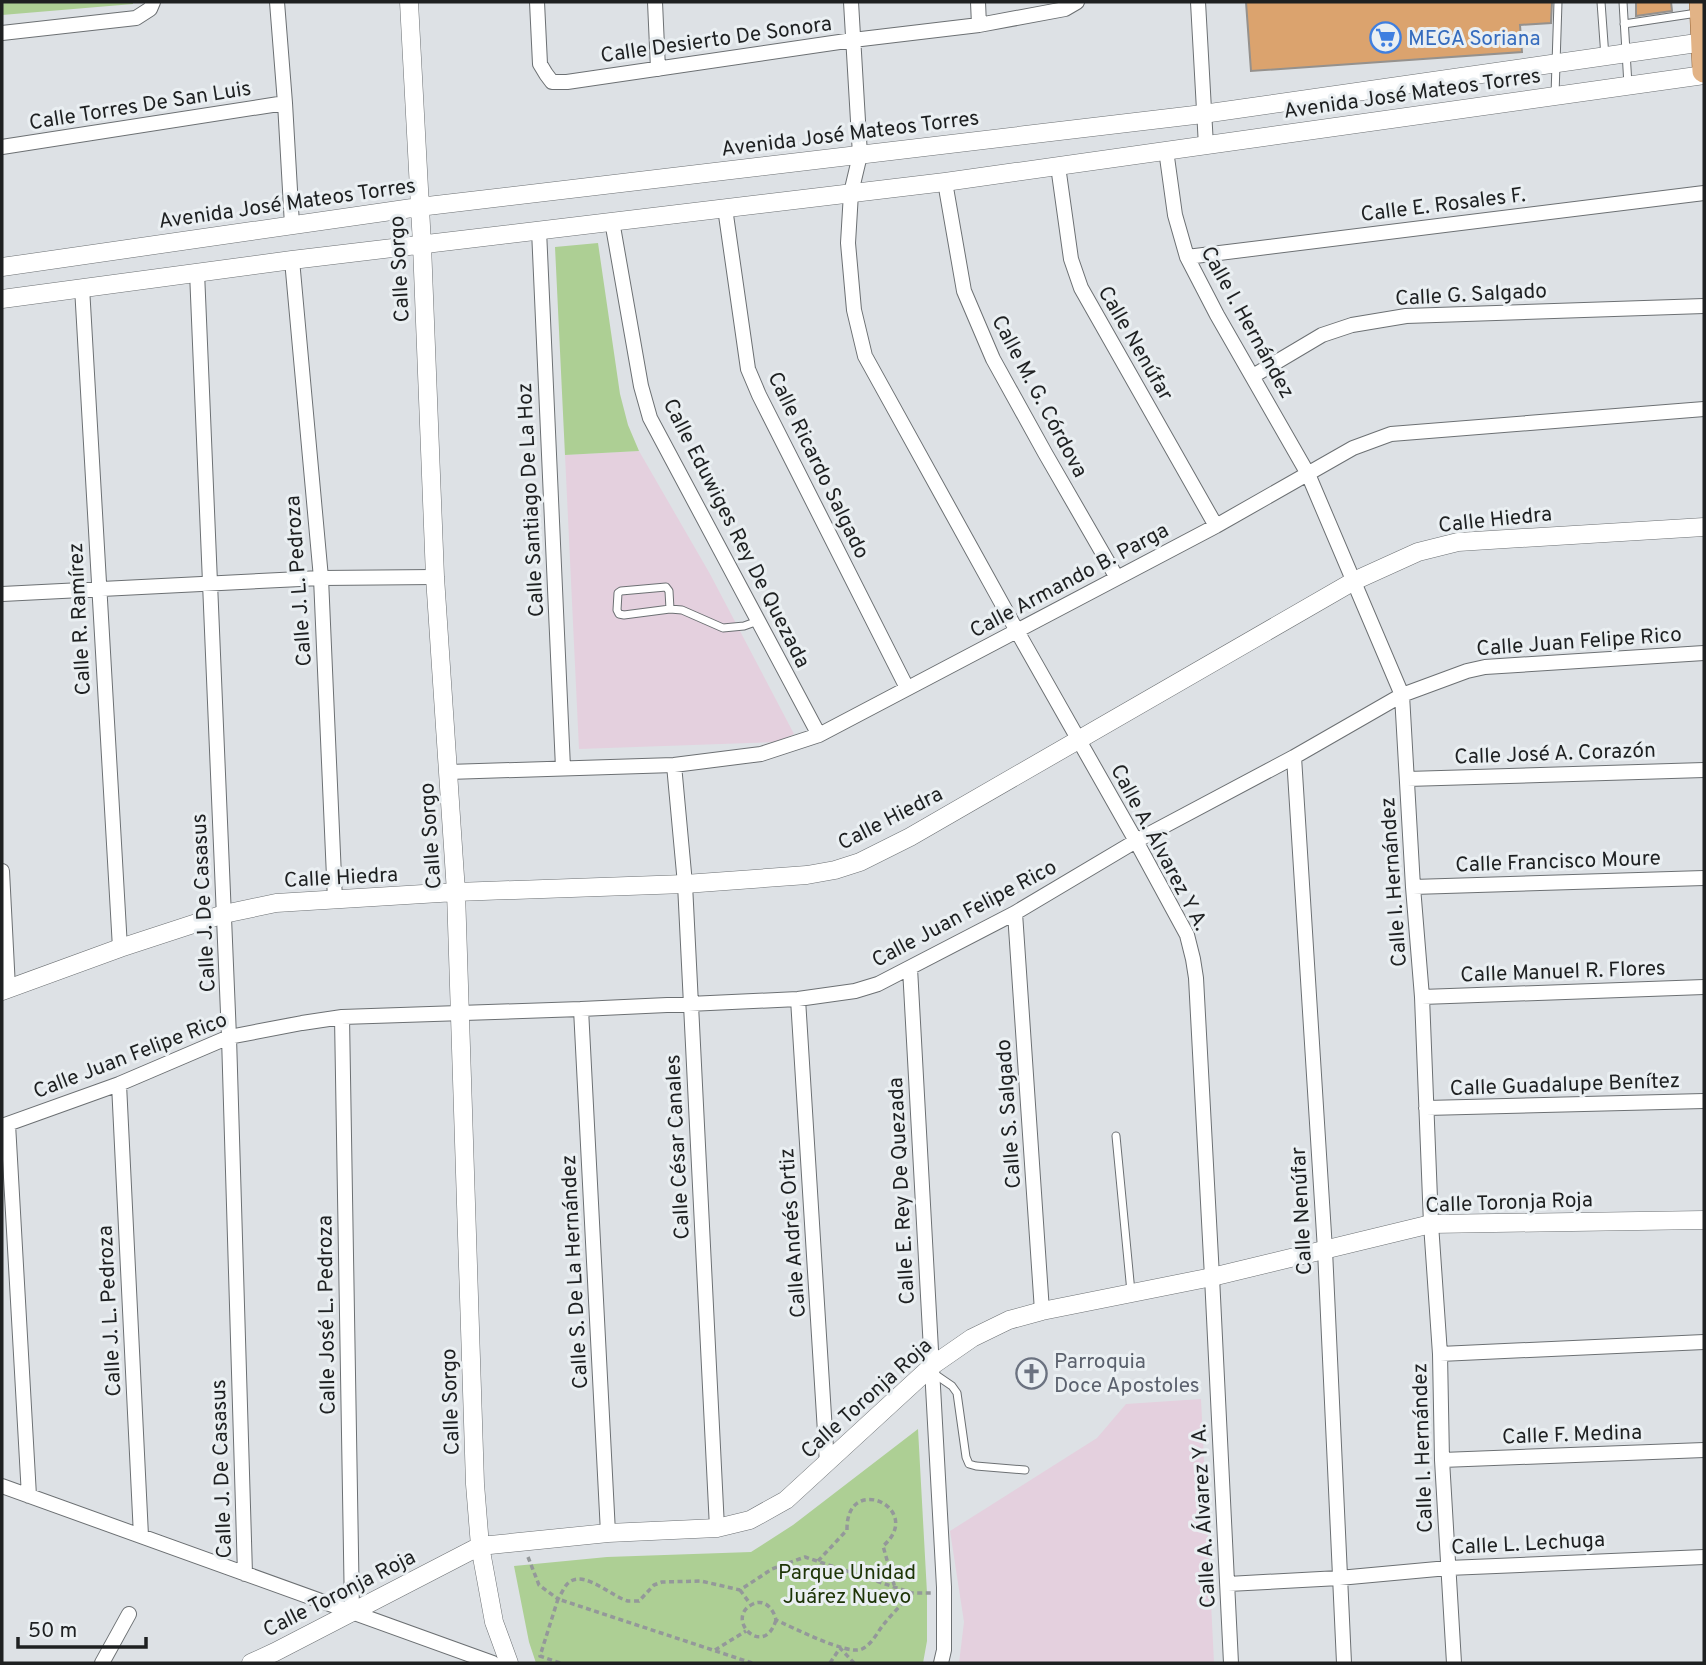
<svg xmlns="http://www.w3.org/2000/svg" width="1706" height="1665" font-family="Overpass,sans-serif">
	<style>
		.education { fill: #e4d0de }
		.green { fill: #adcf94 }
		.building { fill: #dba36e; stroke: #95918d; stroke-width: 2 }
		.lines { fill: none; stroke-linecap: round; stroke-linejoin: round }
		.service-casing { stroke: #6c7073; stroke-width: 9 }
		.minor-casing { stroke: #6c7073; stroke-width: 16 }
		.tertiary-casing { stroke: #6c7073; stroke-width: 19 }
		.primary-casing { stroke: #915e2f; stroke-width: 24 }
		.path { stroke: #94989a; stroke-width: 3.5; stroke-dasharray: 5 3.5; stroke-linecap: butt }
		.service { stroke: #fff; stroke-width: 7 }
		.minor { stroke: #fff; stroke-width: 14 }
		.tertiary { stroke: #fff; stroke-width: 18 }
		.primary { stroke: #e2b386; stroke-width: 23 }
		.labels { text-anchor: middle; stroke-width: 6; stroke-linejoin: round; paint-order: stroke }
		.shop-label { font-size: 21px; fill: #366cbe; stroke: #eaeff2; text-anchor: start }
		.street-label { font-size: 21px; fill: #1e2021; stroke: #eaeff2 }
		.worship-label { font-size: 21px; fill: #5b616d; stroke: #eaeff2; text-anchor: start }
		.park-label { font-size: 21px; fill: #1d3406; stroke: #eaeff2 }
	</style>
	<rect width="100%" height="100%" fill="#dde1e5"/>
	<path class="education" d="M 639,451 L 710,574 L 794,734 L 777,742 L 579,749 L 565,455 Z
		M 1201,1399 L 1214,1663 L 959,1663 L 964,1622 L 950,1531 L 1097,1438 L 1126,1404 Z"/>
	<path class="green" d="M 2,2 L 133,2 L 133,4 L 2,15 Z
		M 598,243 L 620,394 L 628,425 L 639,451 L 565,455 L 555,247 Z
		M 918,1429 L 927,1593 L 927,1641 L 923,1663 L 536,1663 L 529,1642 L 514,1566 L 607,1557 L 751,1552 L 793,1525 Z"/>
	<path class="building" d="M 1246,2 L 1552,2 L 1551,23 L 1520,25 L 1522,52 L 1251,71 Z
		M 1636,2 L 1671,2 L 1672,11 L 1636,16 Z"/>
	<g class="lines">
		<defs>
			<path id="service" d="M 1601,2 L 1605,57
				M 1623,2 L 1628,85
				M 1624,24 L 1697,13
				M 1555,95 L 1558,2
				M 670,609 L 669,591 L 666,587 L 621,591 L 618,593 L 617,610 L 619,614 L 624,615 L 670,609 L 682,610 L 723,628 L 744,626 L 758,621
				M 1116,1136 L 1131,1292
				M 933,1373 L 952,1386 L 957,1393 L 966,1457 L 969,1464 L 976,1466 L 1025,1470"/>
			<path id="minor" d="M 277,2 L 285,103 L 292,225
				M 537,2 L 540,64 L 546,74 L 552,82 L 567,82 L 853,40 L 979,25 L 1065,9 L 1077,2
				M 655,2 L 658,69
				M 851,2 L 860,155 L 851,193 L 848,243 L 854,310 L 865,356 L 1017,631 L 1136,841 L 1187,935 L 1193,959 L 1196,978 L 1212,1277 L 1231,1663
				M 978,2 L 979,25
				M 1198,2 L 1206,146
				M 2,33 L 136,18 L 150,9 L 153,2
				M 2,147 L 285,103
				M 1166,150 L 1175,215 L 1187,257 L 1217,315 L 1308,474 L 1402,695 L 1413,887 L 1422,997 L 1431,1224 L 1440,1354 L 1442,1460 L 1454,1663
				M 1058,166 L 1071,259 L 1081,288 L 1216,526
				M 945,182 L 964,291 L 993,359 L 1045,453 L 1117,578
				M 725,208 L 748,369 L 759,395 L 907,688
				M 612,221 L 641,386 L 650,418 L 819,735
				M 539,230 L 563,768
				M 1187,257 L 1704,193
				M 292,260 L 321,578 L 335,900
				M 197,272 L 229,1037 L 245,1574
				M 82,287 L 120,948
				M 1253,376 L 1322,335 L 1352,325 L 1406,316 L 1704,306
				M 2,594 L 321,578 L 435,577
				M 1294,757 L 1325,1250 L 1344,1663
				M 674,765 L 685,884 L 717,1528
				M 448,772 L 674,765 L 761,754 L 819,735 L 1216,526 L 1353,448 L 1391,434 L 1704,409
				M 1407,779 L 1704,770
				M 2,871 L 8,988
				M 1413,887 L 1704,878
				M 1015,913 L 1042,1311
				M 910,968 L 944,1587 L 944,1650 L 941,1663
				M 1422,997 L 1704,987
				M 798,999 L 827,1464
				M 581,1009 L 608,1533
				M 342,1017 L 352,1612
				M 119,1084 L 141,1536
				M 1426,1108 L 1704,1101
				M 8,1124 L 29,1496
				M 2,1126 L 119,1084 L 229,1037 L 302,1023 L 342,1017 L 581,1009 L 798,999 L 855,991 L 878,984 L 1015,913 L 1136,841 L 1294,757 L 1402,695 L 1467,671 L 1485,667 L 1704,653
				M 1440,1354 L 1704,1342
				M 1442,1460 L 1704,1450
				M 2,1486 L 493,1663
				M 1228,1584 L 1339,1578 L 1448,1568 L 1704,1557
				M 102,1663 L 129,1614"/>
			<path id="tertiary" d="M 409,2 L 422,245 L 435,577 L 456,892 L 475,1484 L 480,1546 L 494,1622 L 509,1663
				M 2,267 L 419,207 L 1203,114 L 1704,42
				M 2,299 L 292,260 L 945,182 L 1704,75
				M 2,991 L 120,948 L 224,914 L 276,903 L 456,892 L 685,884 L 807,875 L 835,870 L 860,862 L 910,837 L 1354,581 L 1418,552 L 1458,542 L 1704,527
				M 251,1663 L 275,1652 L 480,1546 L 608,1533 L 717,1528 L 750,1520 L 786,1500 L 933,1365 L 972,1338 L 1009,1320 L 1042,1311 L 1212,1277 L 1431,1224 L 1704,1220"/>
			<path id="primary" d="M 1701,2 L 1704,71"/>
		</defs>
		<use href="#service" class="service-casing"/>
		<use href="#minor" class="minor-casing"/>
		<use href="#tertiary" class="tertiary-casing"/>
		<use href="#primary" class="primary-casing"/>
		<path class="path" d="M 528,1557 L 539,1585 L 558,1599 C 562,1593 565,1584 571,1581 C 587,1572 612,1597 628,1601 C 631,1601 636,1601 639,1601 L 654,1585 L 662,1582 L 701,1581 L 740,1590 L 772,1569 L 805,1557 L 903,1590 L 912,1593 L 931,1593
			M 818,1561 L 847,1530 C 846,1471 926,1509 883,1546 L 895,1588
			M 740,1590 L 751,1605
			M 776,1620 C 764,1660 723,1618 753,1604 C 765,1598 774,1610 776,1620 C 792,1627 848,1656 862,1649 C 872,1644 877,1633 883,1625 C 892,1614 903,1603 912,1593
			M 715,1650 L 746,1631
			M 560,1663 L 540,1656 L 558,1599 L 752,1663
			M 830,1663 L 840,1648 L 854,1663"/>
		<use href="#service" class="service"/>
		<use href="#minor" class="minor"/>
		<use href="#tertiary" class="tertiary"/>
		<use href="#primary" class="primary"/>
	</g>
	<defs>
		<symbol id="supermarket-ring" viewBox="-11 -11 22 22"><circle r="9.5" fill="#eaeff2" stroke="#3f7fe0" stroke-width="1.5"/><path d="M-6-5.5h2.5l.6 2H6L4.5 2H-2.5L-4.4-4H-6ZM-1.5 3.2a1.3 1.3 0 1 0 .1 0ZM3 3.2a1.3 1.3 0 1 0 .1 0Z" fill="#3f7fe0"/></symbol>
		<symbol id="church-ring" viewBox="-11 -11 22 22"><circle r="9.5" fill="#eaeff2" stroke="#6b7280" stroke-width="1.5"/><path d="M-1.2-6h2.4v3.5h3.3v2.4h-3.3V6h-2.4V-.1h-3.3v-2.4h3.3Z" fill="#6b7280"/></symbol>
	</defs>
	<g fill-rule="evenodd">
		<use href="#supermarket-ring" x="1368" y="20" width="35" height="35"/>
		<use href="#church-ring" x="1014" y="1356" width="35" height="35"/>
	</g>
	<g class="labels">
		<g class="shop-label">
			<text x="1408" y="45">MEGA Soriana</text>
		</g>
		<g class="street-label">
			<text transform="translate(716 39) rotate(-8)" y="7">Calle Desierto De Sonora</text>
			<text transform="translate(1412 93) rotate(-8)" y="7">Avenida José Mateos Torres</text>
			<text transform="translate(140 105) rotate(-9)" y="7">Calle Torres De San Luis</text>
			<text transform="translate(850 133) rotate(-7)" y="7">Avenida José Mateos Torres</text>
			<text transform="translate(287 203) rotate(-8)" y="7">Avenida José Mateos Torres</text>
			<text transform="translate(1443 204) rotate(-7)" y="7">Calle E. Rosales F.</text>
			<text transform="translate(399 269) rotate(-93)" y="7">Calle Sorgo</text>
			<text transform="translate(1471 294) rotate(-3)" y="7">Calle G. Salgado</text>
			<text transform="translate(1248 322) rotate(61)" y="7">Calle I. Hernández</text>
			<text transform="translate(1136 343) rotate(60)" y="7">Calle Nenúfar</text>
			<text transform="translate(1040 396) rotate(62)" y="7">Calle M. G. Córdova</text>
			<text transform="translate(819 465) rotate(64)" y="7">Calle Ricardo Salgado</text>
			<text transform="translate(530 500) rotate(-93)" y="7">Calle Santiago De La Hoz</text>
			<text transform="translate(1495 519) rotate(-6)" y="7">Calle Hiedra</text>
			<text transform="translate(737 533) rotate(63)" y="7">Calle Eduwiges Rey De Quezada</text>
			<text transform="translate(1069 580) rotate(-28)" y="7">Calle Armando B. Parga</text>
			<text transform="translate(298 581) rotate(-94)" y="7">Calle J. L. Pedroza</text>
			<text transform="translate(79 619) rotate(-93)" y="7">Calle R. Ramírez</text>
			<text transform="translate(1579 641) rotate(-4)" y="7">Calle Juan Felipe Rico</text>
			<text transform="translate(1555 753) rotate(-2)" y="7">Calle José A. Corazón</text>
			<text transform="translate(890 818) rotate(-27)" y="7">Calle Hiedra</text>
			<text transform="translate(430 836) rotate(-94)" y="7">Calle Sorgo</text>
			<text transform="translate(1160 847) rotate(62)" y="7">Calle A. Álvarez Y A.</text>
			<text transform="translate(1558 861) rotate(-2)" y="7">Calle Francisco Moure</text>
			<text transform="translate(341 877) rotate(-3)" y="7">Calle Hiedra</text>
			<text transform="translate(1393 882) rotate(-94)" y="7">Calle I. Hernández</text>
			<text transform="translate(203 903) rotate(-93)" y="7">Calle J. De Casasus</text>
			<text transform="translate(964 913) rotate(-28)" y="7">Calle Juan Felipe Rico</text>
			<text transform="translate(1563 971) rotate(-2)" y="7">Calle Manuel R. Flores</text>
			<text transform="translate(130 1055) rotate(-21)" y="7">Calle Juan Felipe Rico</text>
			<text transform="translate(1565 1084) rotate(-2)" y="7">Calle Guadalupe Benítez</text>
			<text transform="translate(1008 1114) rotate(-94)" y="7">Calle S. Salgado</text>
			<text transform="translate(677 1147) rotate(-93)" y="7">Calle César Canales</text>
			<text transform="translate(901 1191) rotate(-93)" y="7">Calle E. Rey De Quezada</text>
			<text transform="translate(1509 1202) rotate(-2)" y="7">Calle Toronja Roja</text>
			<text transform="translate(1301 1211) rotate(-93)" y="7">Calle Nenúfar</text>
			<text transform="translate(792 1233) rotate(-94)" y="7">Calle Andrés Ortiz</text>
			<text transform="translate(574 1272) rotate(-93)" y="7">Calle S. De La Hernández</text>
			<text transform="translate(109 1311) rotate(-93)" y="7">Calle J. L. Pedroza</text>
			<text transform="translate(326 1315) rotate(-91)" y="7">Calle José L. Pedroza</text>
			<text transform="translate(866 1398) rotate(-42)" y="7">Calle Toronja Roja</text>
			<text transform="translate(450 1402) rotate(-92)" y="7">Calle Sorgo</text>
			<text transform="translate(1572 1434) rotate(-2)" y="7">Calle F. Medina</text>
			<text transform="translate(1422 1448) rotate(-92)" y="7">Calle I. Hernández</text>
			<text transform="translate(221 1469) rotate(-92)" y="7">Calle J. De Casasus</text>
			<text transform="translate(1203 1516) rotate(-93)" y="7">Calle A. Álvarez Y A.</text>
			<text transform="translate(1528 1543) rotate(-3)" y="7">Calle L. Lechuga</text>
			<text transform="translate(339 1593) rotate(-27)" y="7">Calle Toronja Roja</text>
		</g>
		<g class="worship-label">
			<text x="1054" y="1368">Parroquia<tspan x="1054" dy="24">Doce Apostoles</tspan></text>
		</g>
		<g class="park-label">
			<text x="847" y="1579">Parque Unidad<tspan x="847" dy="24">Juárez Nuevo</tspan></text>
		</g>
	</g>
	<rect width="1706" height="1665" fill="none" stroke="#1e2021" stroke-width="7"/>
	<path d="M18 1637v10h128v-10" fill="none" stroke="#1e2021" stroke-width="3.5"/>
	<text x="28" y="1637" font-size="21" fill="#1e2021" stroke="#eaeff2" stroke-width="5" paint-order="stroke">50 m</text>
</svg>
